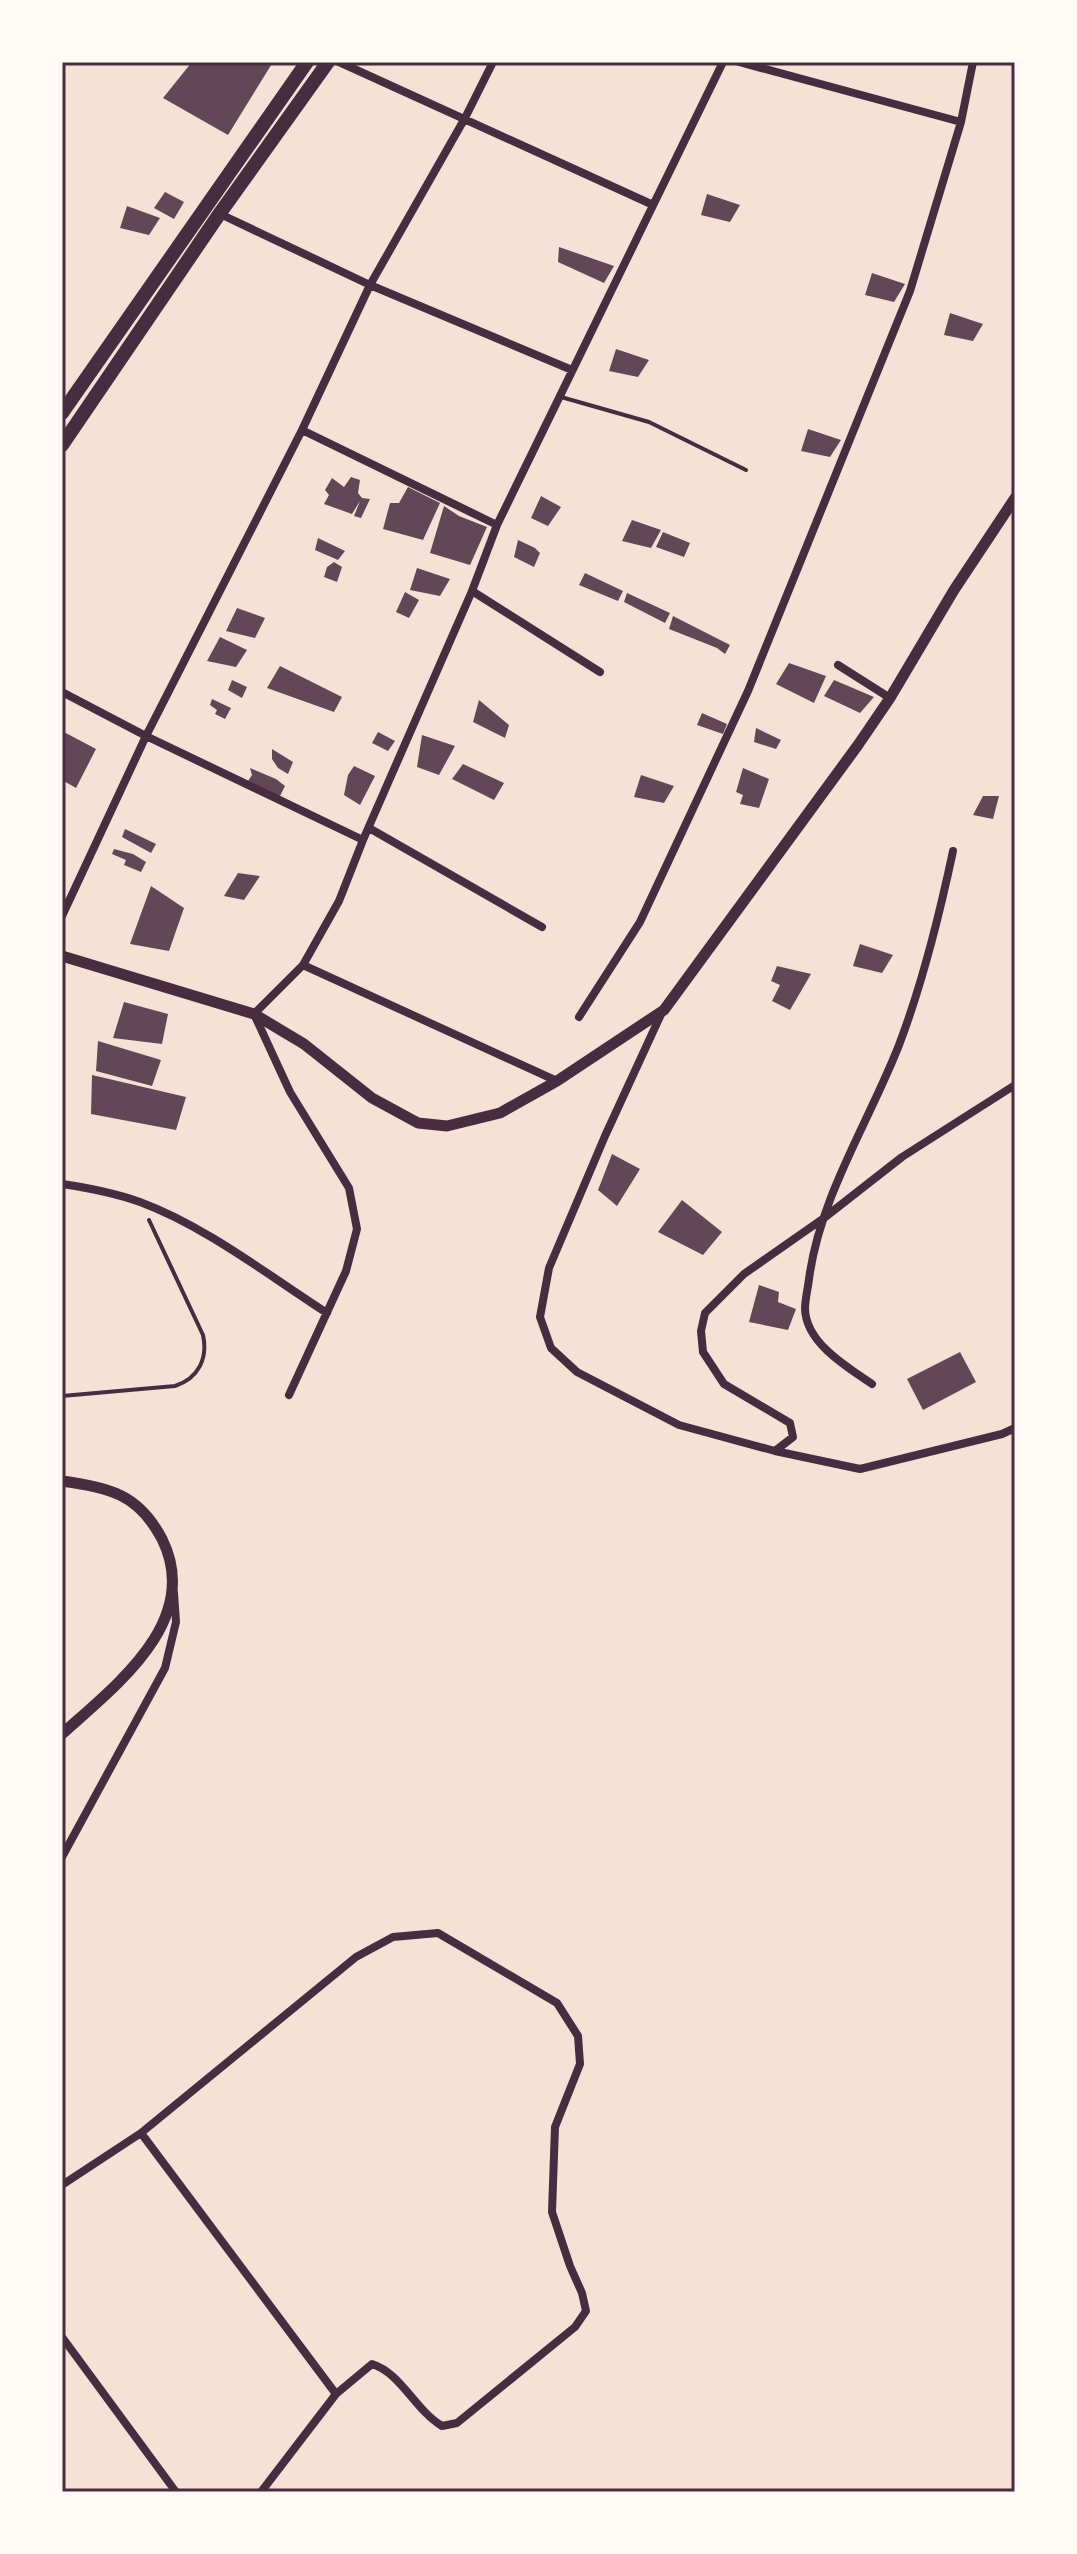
<svg xmlns="http://www.w3.org/2000/svg" width="1077" height="2554" font-family="'Open Sans',sans-serif">
	<style>
		.building { fill: #644757 }
		.lines { fill: none; stroke-linecap: round; stroke-linejoin: round }
		.path { stroke: #4a2c40; stroke-width: 4 }
		.service { stroke: #4a2c40; stroke-width: 4 }
		.minor { stroke: #4a2c40; stroke-width: 8 }
		.tertiary { stroke: #4a2c40; stroke-width: 11 }
		.primary { stroke: #4a2c40; stroke-width: 14 }
		.neatline { fill: none; stroke: #4a2c40; stroke-width: 3 }
	</style>
	<rect width="100%" height="100%" fill="#f7e1d7"/>
	<path class="building" d="M 192,62 L 273,62 L 228,135 L 163,98 Z
		M 165,192 L 184,202 L 174,219 L 154,208 Z
		M 707,194 L 740,205 L 730,222 L 701,215 Z
		M 127,206 L 160,218 L 149,235 L 120,228 Z
		M 559,247 L 614,266 L 604,283 L 558,262 Z
		M 872,273 L 905,284 L 894,302 L 865,295 Z
		M 950,313 L 983,324 L 973,341 L 944,335 Z
		M 616,349 L 649,360 L 638,377 L 609,371 Z
		M 808,429 L 841,440 L 830,457 L 801,451 Z
		M 351,477 L 360,480 L 358,493 L 362,498 L 370,499 L 361,518 L 354,516 L 360,501 L 352,514 L 324,504 L 329,495 L 325,490 L 332,478 L 344,487 Z
		M 408,487 L 440,503 L 423,540 L 383,529 L 390,503 L 399,503 Z
		M 541,496 L 561,507 L 548,526 L 531,518 Z
		M 444,506 L 459,516 L 487,527 L 470,565 L 430,553 Z
		M 632,520 L 661,530 L 651,548 L 622,541 Z
		M 663,532 L 690,543 L 684,557 L 656,547 Z
		M 318,538 L 345,551 L 338,560 L 315,550 Z
		M 518,540 L 535,548 L 540,553 L 534,567 L 514,557 Z
		M 334,562 L 342,567 L 337,582 L 324,577 L 327,567 Z
		M 417,568 L 450,579 L 440,596 L 410,590 Z
		M 585,573 L 623,591 L 618,601 L 579,585 Z
		M 405,592 L 419,600 L 409,618 L 396,612 Z
		M 627,593 L 670,613 L 665,623 L 624,602 Z
		M 237,608 L 265,618 L 255,638 L 226,631 Z
		M 673,616 L 730,645 L 725,654 L 717,648 L 669,629 Z
		M 220,637 L 247,650 L 236,667 L 207,661 Z
		M 789,663 L 826,676 L 814,703 L 776,684 Z
		M 280,666 L 342,697 L 334,712 L 267,688 Z
		M 232,680 L 247,687 L 242,698 L 228,690 Z
		M 834,680 L 874,697 L 860,713 L 824,696 Z
		M 212,699 L 231,708 L 225,719 L 215,714 L 217,710 L 210,705 Z
		M 479,700 L 509,725 L 505,738 L 473,722 Z
		M 702,713 L 727,724 L 723,734 L 697,725 Z
		M 756,728 L 781,740 L 776,749 L 754,742 Z
		M 62,731 L 96,749 L 76,788 L 62,780 Z
		M 378,732 L 395,741 L 388,751 L 372,743 Z
		M 422,735 L 455,746 L 439,775 L 417,767 Z
		M 272,749 L 293,762 L 288,774 L 278,768 L 272,759 Z
		M 463,764 L 504,783 L 494,800 L 452,779 Z
		M 354,766 L 375,776 L 360,805 L 344,795 L 348,775 Z
		M 250,768 L 276,779 L 285,786 L 279,798 L 248,781 L 252,775 Z
		M 743,768 L 769,779 L 759,808 L 740,804 L 743,795 L 736,792 Z
		M 641,775 L 674,786 L 664,803 L 634,797 Z
		M 983,796 L 999,796 L 993,819 L 973,815 Z
		M 125,829 L 156,844 L 151,853 L 122,837 Z
		M 114,849 L 133,854 L 146,862 L 141,872 L 124,865 L 126,860 L 112,854 Z
		M 238,873 L 260,876 L 244,900 L 224,896 Z
		M 151,886 L 184,908 L 169,951 L 130,944 Z
		M 860,944 L 893,955 L 882,973 L 853,966 Z
		M 777,966 L 811,974 L 790,1010 L 772,1001 L 780,985 L 771,981 Z
		M 124,1002 L 168,1014 L 162,1044 L 113,1038 Z
		M 98,1041 L 161,1060 L 152,1086 L 96,1071 Z
		M 92,1075 L 186,1097 L 176,1130 L 91,1114 Z
		M 612,1154 L 640,1169 L 617,1206 L 598,1190 Z
		M 682,1200 L 722,1232 L 703,1255 L 658,1232 Z
		M 759,1285 L 779,1292 L 778,1302 L 796,1309 L 788,1330 L 749,1322 Z
		M 960,1352 L 976,1382 L 923,1410 L 907,1379 Z"/>
	<g class="lines">
		<path class="path" d="M 62,1396 L 175,1386 C 199,1378 208,1358 203,1335 L 149,1220"/>
		<path class="service" d="M 561,397 L 649,422 L 746,470"/>
		<path class="minor" d="M 339,62 L 651,204
			M 739,62 L 961,122
			M 218,213 L 370,285 L 572,370
			M 302,430 L 497,525
			M 472,591 L 600,672
			M 838,665 L 890,698
			M 62,692 L 146,736 L 363,840
			M 369,828 L 542,927
			M 62,916 L 146,736 L 302,430 L 370,285 L 465,118 L 493,62
			M 303,965 L 557,1081
			M 663,1010 L 605,1136 L 549,1268 L 540,1317 L 551,1348 L 577,1372 L 679,1425 L 775,1451 L 860,1469 L 1002,1434 L 1015,1428
			M 579,1017 L 640,922 L 748,691 L 910,291 L 961,122 L 973,62
			M 62,1184 C 89,1188 115,1193 140,1202 C 205,1226 268,1275 327,1313
			M 872,1384 C 847,1367 806,1343 805,1309 C 805,1299 808,1288 809,1279 C 820,1196 869,1122 899,1045 C 923,982 939,917 953,851
			M 289,1395 L 346,1271 L 357,1229 L 349,1188 L 290,1092 L 254,1014 L 303,965 L 339,901 L 363,840 L 472,591 L 497,525 L 723,62
			M 775,1451 L 793,1437 L 790,1423 L 724,1384 L 703,1352 L 701,1331 L 705,1313 L 744,1274 L 824,1218 L 902,1157 L 1015,1085
			M 62,1857 L 165,1668 L 176,1622 L 174,1593
			M 141,2133 L 336,2394
			M 62,2185 L 141,2133 L 356,1957 L 393,1937 L 438,1933 L 557,2003 L 578,2036 L 580,2064 L 555,2127 L 552,2212 L 570,2266 L 582,2293 L 586,2311 L 575,2327 L 457,2423 L 442,2426 C 415,2410 401,2373 372,2364 L 336,2394 L 261,2492
			M 62,2337 L 176,2492"/>
		<path class="tertiary" d="M 62,956 L 254,1014 L 304,1044 L 372,1098 L 418,1123 L 447,1126 L 500,1113 L 557,1081 L 664,1010 L 858,745 L 890,698 L 954,590 L 1015,498
			M 62,1481 C 109,1488 138,1493 162,1539 C 203,1621 115,1686 62,1734"/>
		<path class="primary" d="M 62,413 L 307,62
			M 62,445 L 220,213 L 328,62"/>
	</g>
	<rect width="1077" height="2554" fill="none" stroke="#fffaf5" stroke-width="128"/>
	<rect x="64" y="64" width="949" height="2426" class="neatline"/>
</svg>
